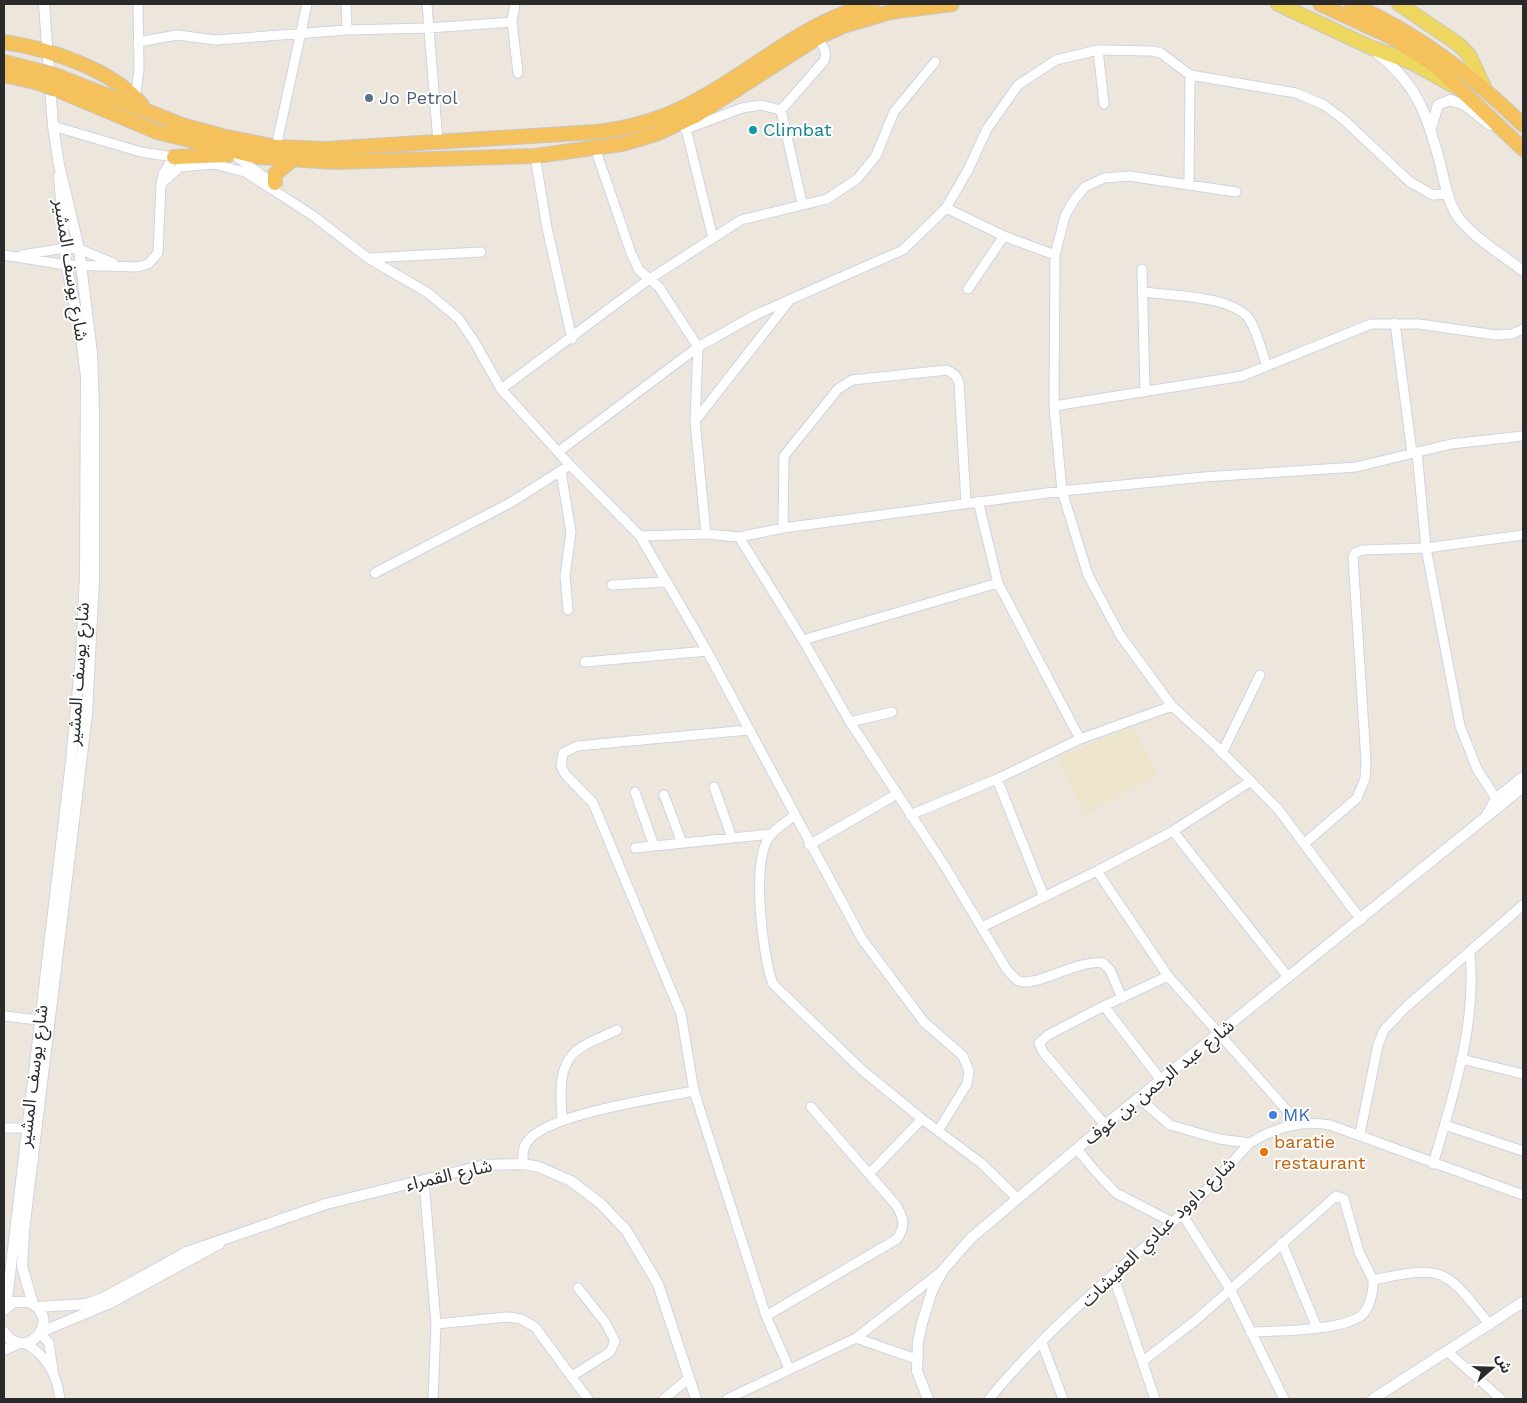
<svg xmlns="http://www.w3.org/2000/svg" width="1527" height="1403" font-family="'Work Sans','Noto Sans Arabic',sans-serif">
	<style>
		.education { fill: #ede5cc }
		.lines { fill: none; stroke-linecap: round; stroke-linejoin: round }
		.minor-casing { stroke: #d1d3e2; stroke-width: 11 }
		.tertiary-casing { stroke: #d1d3e2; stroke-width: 12 }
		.primary-casing { stroke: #c8c8c8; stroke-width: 16 }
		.trunk-casing { stroke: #c8c8c8; stroke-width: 16 }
		.minor { stroke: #fff; stroke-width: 9 }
		.tertiary { stroke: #fff; stroke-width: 10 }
		.primary { stroke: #eed75f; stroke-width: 14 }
		.trunk { stroke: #f4c15c; stroke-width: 14 }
		.trunk-bridge-casing { stroke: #c8c8c8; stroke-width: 16; stroke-linecap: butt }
		.trunk-bridge { stroke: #f4c15c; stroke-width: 14 }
		.service-dot { fill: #5c6f8a; stroke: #fff; stroke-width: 2 }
		.culture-dot { fill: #0f9aa8; stroke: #fff; stroke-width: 2 }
		.shop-dot { fill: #3f7fe0; stroke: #fff; stroke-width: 2 }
		.food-dot { fill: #e8710a; stroke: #fff; stroke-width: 2 }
		.labels { text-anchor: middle; stroke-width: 4; stroke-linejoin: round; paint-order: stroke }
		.service-label { font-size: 18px; fill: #4e5e75; stroke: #fff; text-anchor: start }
		.culture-label { font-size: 18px; fill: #0d838f; stroke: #fff; text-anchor: start }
		.street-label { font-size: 18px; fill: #2a2a2a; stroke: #fff }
		.shop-label { font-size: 18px; fill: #366cbe; stroke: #fff; text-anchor: start }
		.food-label { font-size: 18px; fill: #c56008; stroke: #fff; text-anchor: start }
	</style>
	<rect width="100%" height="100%" fill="#ece6dc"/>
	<path class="education" d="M 1133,727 L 1158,776 L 1085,815 L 1058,757 Z"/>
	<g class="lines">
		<defs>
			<path id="minor" d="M 346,4 L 347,30
				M 427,4 L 438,142
				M 515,4 L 512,22 L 518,73
				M 138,42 L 177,35 L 216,40 L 347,30 L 428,28 L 512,22
				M 1098,50 L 1104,104
				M 135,100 L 139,69 L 138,4
				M 679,124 L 686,129 L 713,238
				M 686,129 L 742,108 L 761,105 L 781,110
				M 276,147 L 307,4
				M 595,148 L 631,253 L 639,270 L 659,287 L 698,347 L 695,421 L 706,534
				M 233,154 L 277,186
				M 535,156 L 547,228 L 572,339
				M 1189,183 L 1190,75
				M 161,184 L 180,167 L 214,164 L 245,172 L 312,215 L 368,258 L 428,293 L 458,318 L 474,341 L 501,389 L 570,465 L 640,536 L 707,651 L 862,939 L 924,1022 L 963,1056 L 969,1071 L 967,1084 L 938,1131
				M 1236,192 L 1129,176 L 1104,178 L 1085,187 L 1074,200 L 1065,216 L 1055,255 L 1054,406 L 1062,491 L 1088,575 L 1120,635 L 1172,706 L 1217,747 L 1278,809 L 1361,920
				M 802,203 L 781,110 L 824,61 C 828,51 823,46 817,38
				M 946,208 L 1004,236 L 1055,255
				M 4,255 L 66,265 L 137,267 L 148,264 L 158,253 L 161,184 L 163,174 L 174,157 L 141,152 L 53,126
				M 22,255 L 65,248 L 79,249 L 113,263
				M 368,258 L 481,252
				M 1142,269 L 1145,391
				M 968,289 L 1004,236
				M 1142,292 C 1168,295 1233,296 1249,319 C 1258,332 1261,352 1267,366
				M 1395,323 L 1412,453
				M 501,389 L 648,280 L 741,220 L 827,199 L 857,179 L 876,156 L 894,112 L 935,62
				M 1054,406 L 1242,376 L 1371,324 L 1419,324 L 1496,335 L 1512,334 L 1523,329
				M 695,421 L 789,301
				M 558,452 L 698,347 L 757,314 L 903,250 L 946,208 L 968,170 L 987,129 L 1018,85 L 1056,60 L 1098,50 L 1152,51 L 1161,53 L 1190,75 L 1296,93 L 1324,105 L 1343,119 L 1410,182 L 1433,195 L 1447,194
				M 1417,452 L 1426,548 L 1460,726 L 1477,769 L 1499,803
				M 561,472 L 571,532 L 565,576 L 568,610
				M 978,501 L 998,583 L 1080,739
				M 783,528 L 784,456 L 838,389 L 852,380 L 947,370 L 955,375 L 959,382 L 966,503
				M 640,536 L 706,534 L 739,537 L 783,528 L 1062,491 L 1204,477 L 1356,467 L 1451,444 L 1523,436
				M 739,537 L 803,640 L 850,722 L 946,868 L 1007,970 C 1011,973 1014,979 1019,981 C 1034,988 1079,959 1103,963 L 1110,970 L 1122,998
				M 375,573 L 510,503 L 570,465
				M 612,585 L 665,582
				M 803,640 L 998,583
				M 585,662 L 707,651
				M 850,722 L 892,712
				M 748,730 L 577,746 L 563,753 L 561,766 L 565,774 L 593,803 L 681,1014 L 694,1091 L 766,1316 L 789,1368
				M 1222,753 L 1260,675
				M 997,779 L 1044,897
				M 714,787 L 732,838
				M 635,792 L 654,846
				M 664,795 L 682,843
				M 910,815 L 997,779 L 1080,739 L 1172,706
				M 794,816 C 786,822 774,829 768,839 C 752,865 762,955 773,984 L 862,1070 L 922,1119 L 981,1163 L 1018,1199
				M 1173,831 L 1288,977
				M 1305,843 L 1357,798 L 1365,779 L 1366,761 L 1353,557 L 1355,553 L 1363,550 L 1426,548 L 1523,535
				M 809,845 L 897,794
				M 635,848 L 772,834
				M 1097,871 L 1168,976 L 1299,1124
				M 982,927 L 1097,871 L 1173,831 L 1251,781
				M 1104,1006 L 1048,1035 L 1039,1043 L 1043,1052 L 1105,1125
				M 4,1016 L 39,1020
				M 1461,1059 L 1523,1074
				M 1161,1080 L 1104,1006 L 1168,976
				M 1139,1098 L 1170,1125 L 1219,1139 L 1250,1143
				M 562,1120 C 561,1098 557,1068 575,1052 C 586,1042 605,1036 617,1030
				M 1445,1125 L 1523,1151
				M 4,1128 L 27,1128
				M 1360,1134 L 1378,1045 L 1384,1030 L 1406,1007 L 1523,905
				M 1077,1149 L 1096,1172 L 1116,1193 L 1172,1222
				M 523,1164 C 523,1156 522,1148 527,1142 C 545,1114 660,1098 694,1091
				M 1433,1164 C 1453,1097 1477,1023 1470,953
				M 869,1174 L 922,1119
				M 424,1181 L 436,1324 L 433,1399
				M 1182,1214 L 1230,1289 L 1284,1399
				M 1282,1243 L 1317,1328
				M 1113,1275 L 1155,1399
				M 766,1316 L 897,1239 C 906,1226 904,1218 896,1205 L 811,1107
				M 436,1324 L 507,1317 L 521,1319 L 535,1327 L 588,1399
				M 1250,1332 C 1273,1331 1349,1331 1364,1313 C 1370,1306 1374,1289 1373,1280 C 1446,1265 1444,1268 1490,1325
				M 40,1333 L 49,1343 L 53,1371
				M 856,1338 L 916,1359
				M 24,1343 C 46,1354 57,1375 60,1399
				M 1042,1343 L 1063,1399
				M 1448,1352 L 1501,1399
				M 1143,1361 L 1196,1320 L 1336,1196 L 1344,1199 L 1359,1252 L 1373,1280
				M 572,1376 L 610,1352 L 615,1341 L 605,1322 L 578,1288
				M 664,1399 L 689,1378
				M 727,1399 L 856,1338 L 942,1271
				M 989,1399 C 1045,1331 1115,1273 1181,1215 C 1206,1193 1227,1167 1250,1143 C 1274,1128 1301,1120 1330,1125 L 1523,1195"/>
			<path id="tertiary" d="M 1377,53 C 1417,85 1425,110 1439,159 C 1444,178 1446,197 1456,214 C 1471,237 1502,254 1523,271
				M 1430,131 L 1438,105 L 1450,100 L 1465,105 L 1490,125
				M 1487,815 L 1496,799 L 1523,777
				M 33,1304 L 22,1266 L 24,1230 L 87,714 L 94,579 L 94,410 L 92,353 L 79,249 L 59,165 L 53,126 L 44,4
				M 37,1307 L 87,1304 L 105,1297 L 187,1252 L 326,1204 L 485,1165 L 523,1164 L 539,1167 L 571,1181 L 600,1203 L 626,1230 L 658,1284 L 696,1399
				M 6,1308 L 71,762 L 81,656 L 85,577 L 86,377 L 81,336 L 66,263 L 59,176
				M 4,1332 C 25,1364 65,1319 29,1302 L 14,1302 L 4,1310
				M 41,1332 L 108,1304 L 219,1244
				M 4,1350 L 19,1343
				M 928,1399 L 917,1371 L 918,1342 L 922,1323 L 932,1291 L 943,1270 L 971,1238 L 1105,1125 L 1523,787
				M 1373,1399 L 1523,1302"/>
			<path id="primary" d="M 1278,4 L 1370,47 L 1413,63 L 1454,86
				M 1399,4 L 1458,44 L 1469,55 L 1484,87"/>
			<path id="trunk" d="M 1320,4 L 1391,37 L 1437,67 L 1523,149
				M 1352,4 C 1421,36 1468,72 1523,125
				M 4,42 C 49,49 112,69 142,105
				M 4,62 L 36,70
				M 4,75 L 35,82
				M 55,75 L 182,125 L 222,136 L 276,147 L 325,149 L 595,132 C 625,129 655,121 682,108 C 749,76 797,24 872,4
				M 55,89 L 157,132 L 259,157 L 335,162 L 535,156 L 622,144 L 656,134 L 695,116 L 817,38 L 843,26 L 890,12 L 952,4
				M 174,157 L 228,155
				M 275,183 L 275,174 L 292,160"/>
		</defs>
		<use href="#minor" class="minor-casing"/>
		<use href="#tertiary" class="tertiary-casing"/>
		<use href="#primary" class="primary-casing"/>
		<use href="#trunk" class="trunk-casing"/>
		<use href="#minor" class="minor"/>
		<use href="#tertiary" class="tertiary"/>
		<use href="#primary" class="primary"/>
		<use href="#trunk" class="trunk"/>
		<defs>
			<path id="trunk-bridge" d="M 36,70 L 55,75
				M 35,82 L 55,89"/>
		</defs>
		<use href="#trunk-bridge" class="trunk-bridge-casing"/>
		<use href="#trunk-bridge" class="trunk-bridge"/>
	</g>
	<circle class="service-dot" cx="369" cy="98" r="5"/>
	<circle class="culture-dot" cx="753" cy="130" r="5"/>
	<circle class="shop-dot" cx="1273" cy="1115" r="5"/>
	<circle class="food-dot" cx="1264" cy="1152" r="5"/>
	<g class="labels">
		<g class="service-label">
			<text x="379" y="104">Jo Petrol</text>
		</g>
		<g class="culture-label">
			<text x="763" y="136">Climbat</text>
		</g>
		<g class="street-label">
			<text transform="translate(71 270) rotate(81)" y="6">شارع يوسف المشير</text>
			<text transform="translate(78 674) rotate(-86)" y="6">شارع يوسف المشير</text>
			<text transform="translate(33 1076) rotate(-83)" y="6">شارع يوسف المشير</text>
			<text transform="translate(1159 1082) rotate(-39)" y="6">شارع عبد الرحمن بن عوف</text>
			<text transform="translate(449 1175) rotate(-13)" y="6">شارع القمراء</text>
			<text transform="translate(1158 1232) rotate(-44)" y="6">شارع داوود عبادي العفيشات</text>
		</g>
		<g class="shop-label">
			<text x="1283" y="1121">MK</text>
		</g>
		<g class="food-label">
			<text x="1274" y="1148">baratie<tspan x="1274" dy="21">restaurant</tspan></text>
		</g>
	</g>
	<rect width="1527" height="1403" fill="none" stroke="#2a2a2a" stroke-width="10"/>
	<g transform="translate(1492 1368) rotate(70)" stroke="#ffffff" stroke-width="4" paint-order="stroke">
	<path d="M0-4L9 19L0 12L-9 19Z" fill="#2a2a2a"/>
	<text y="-8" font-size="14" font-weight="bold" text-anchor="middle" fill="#2a2a2a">ش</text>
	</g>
</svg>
